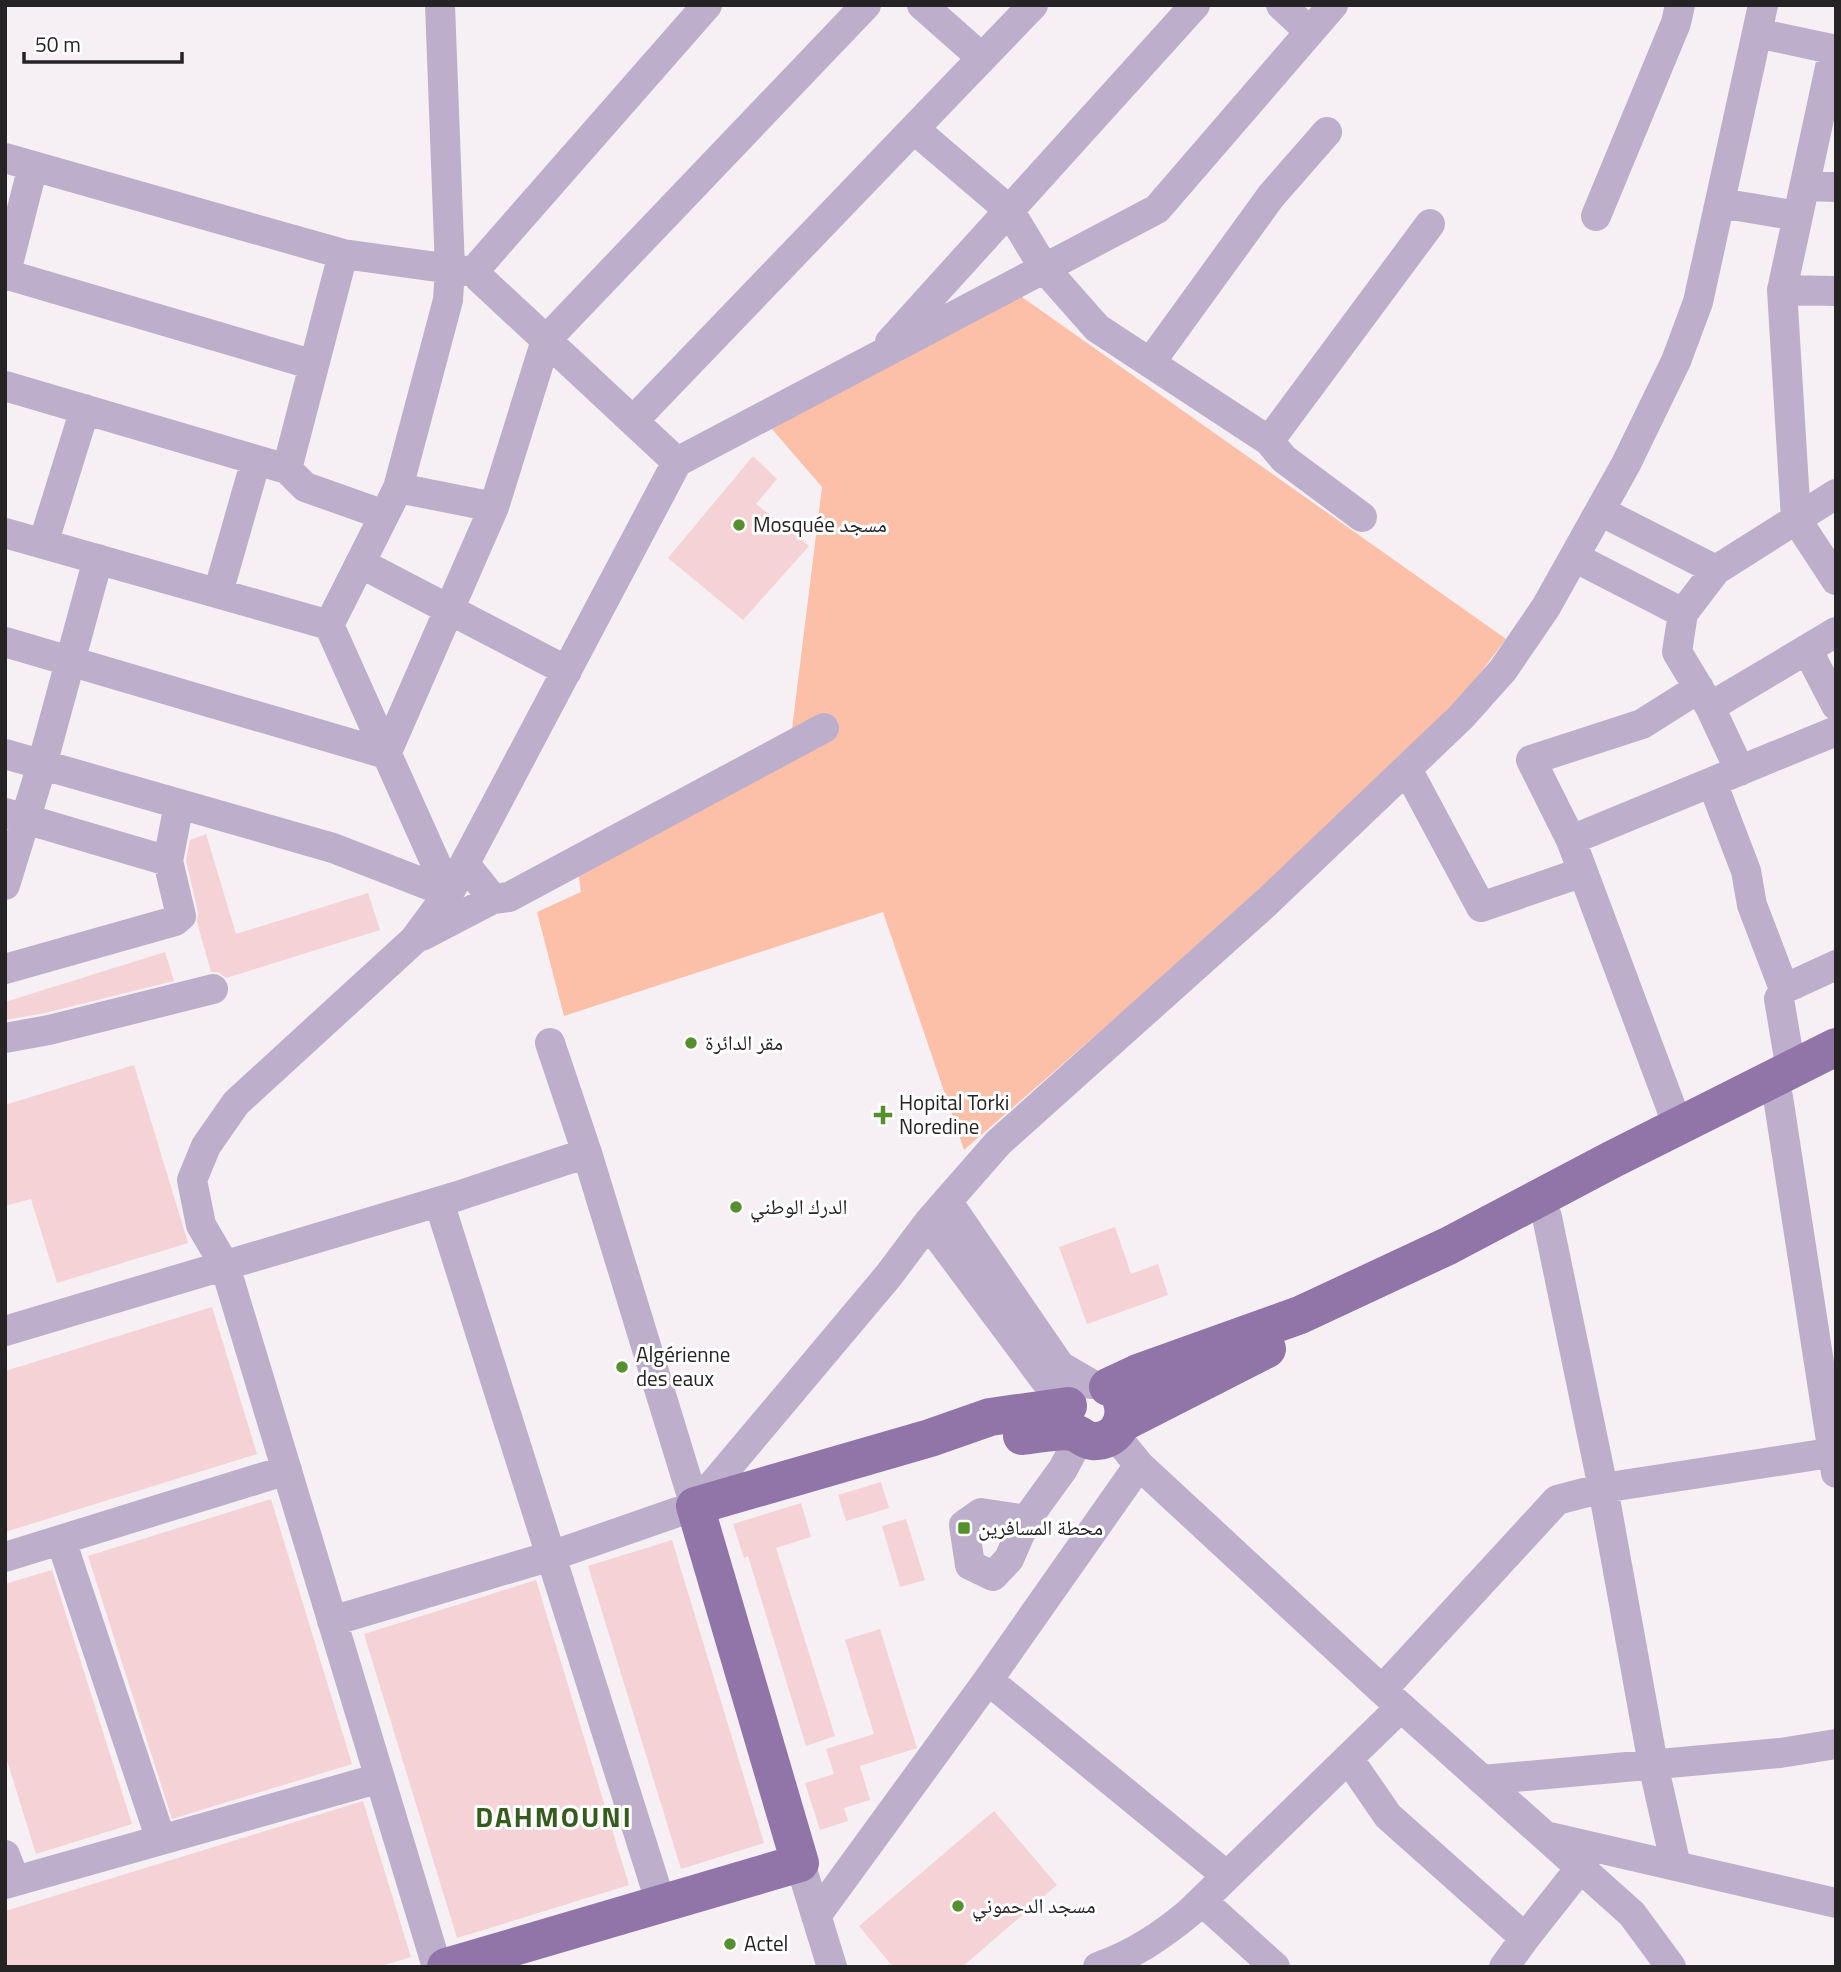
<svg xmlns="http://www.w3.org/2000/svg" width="1841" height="1972" font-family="'Titillium Web','Noto Naskh Arabic',sans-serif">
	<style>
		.green { fill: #fcbfa8 }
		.building { fill: #f4d2d5 }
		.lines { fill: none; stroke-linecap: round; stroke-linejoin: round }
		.minor { stroke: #bdafcb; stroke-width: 30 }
		.major { stroke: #9175a9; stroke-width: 38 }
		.poi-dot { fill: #56902e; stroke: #fff; stroke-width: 2.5 }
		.labels { text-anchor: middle; stroke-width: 6; stroke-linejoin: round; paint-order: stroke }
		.poi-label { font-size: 21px; fill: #252324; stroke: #fff; text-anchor: start }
		.district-label { font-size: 28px; font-weight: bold; letter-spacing: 2px; fill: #365b1d; stroke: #fff }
	</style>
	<rect width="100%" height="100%" fill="#f6f0f4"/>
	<path class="green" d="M 1012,290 L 1506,639 L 1456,705 L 1266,887 L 964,1150 L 883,912 L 564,1016 L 537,912 L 581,892 L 577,864 L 792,729 L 822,487 L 772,429 Z"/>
	<path class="building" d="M 753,456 L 777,479 L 756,504 L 809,546 L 743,620 L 668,558 Z
		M 206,834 L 236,934 L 368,893 L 380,930 L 226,978 L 218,972 L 211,972 L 197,922 L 198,912 L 186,861 L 190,840 Z
		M 165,952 L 174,981 L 45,1013 L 5,1020 L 5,1002 Z
		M 134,1065 L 188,1243 L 57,1283 L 31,1199 L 5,1206 L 5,1105 Z
		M 1115,1227 L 1131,1274 L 1158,1264 L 1168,1295 L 1087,1324 L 1059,1247 Z
		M 212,1307 L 257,1454 L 5,1532 L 5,1371 Z
		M 881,1482 L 889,1508 L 846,1521 L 838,1495 Z
		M 271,1499 L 352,1764 L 172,1819 L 88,1556 Z
		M 801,1503 L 811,1537 L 776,1548 L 835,1736 L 806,1746 L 748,1556 L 744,1558 L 733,1524 Z
		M 906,1519 L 925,1580 L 900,1587 L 882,1526 Z
		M 672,1540 L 764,1843 L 681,1869 L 588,1566 Z
		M 52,1570 L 132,1824 L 36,1854 L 5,1754 L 5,1584 Z
		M 536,1580 L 629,1885 L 457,1938 L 364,1634 Z
		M 880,1629 L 917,1748 L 860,1766 L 870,1800 L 844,1808 L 848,1821 L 820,1830 L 805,1783 L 834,1774 L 826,1749 L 874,1734 L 845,1640 Z
		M 363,1801 L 411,1957 L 378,1967 L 5,1967 L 5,1911 Z
		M 994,1811 L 1057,1885 L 962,1967 L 893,1967 L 859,1926 Z"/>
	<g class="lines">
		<path class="minor" d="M 922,5 L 982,58
			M 1281,5 L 1310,32
			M 1757,33 L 1836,50
			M 1834,49 L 1782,290 L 1796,519 L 1836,580
			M 914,129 L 1009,210 L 1044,268 L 1097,328 L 1269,441 L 1284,459 L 1362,517
			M 5,158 L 343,254 L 473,272 L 677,462 L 449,893 L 414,940 L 236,1103 L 206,1146 L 192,1180 L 201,1225 L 225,1266 L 437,1967
			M 1805,186 L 1836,187
			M 1720,203 L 1798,216
			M 1596,216 L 1676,23 L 1680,5
			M 473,272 L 707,5
			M 5,274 L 314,365
			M 5,276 L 33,166
			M 1782,290 L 1836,291
			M 890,342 L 1195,5
			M 1150,363 L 1271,196 L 1327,132
			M 5,386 L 287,469 L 343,254
			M 633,421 L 1033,5
			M 1269,441 L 1430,224
			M 677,462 L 1157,209 L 1333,5
			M 287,469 L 305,487 L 384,515
			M 398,488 L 494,507
			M 1836,494 L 1716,570 L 1683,613 L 1677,652 L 1710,707 L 1836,632
			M 1600,511 L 1716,570
			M 5,533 L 329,625 L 449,893 L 333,848 L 5,754
			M 43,544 L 85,409
			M 1574,557 L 1683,613
			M 360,563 L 567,671
			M 218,593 L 256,460
			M 329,625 L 398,488 L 448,300 L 450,269 L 440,5
			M 5,642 L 386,754 L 494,507 L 546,340 L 866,5
			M 1807,649 L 1836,705
			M 1710,707 L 1740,771
			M 1407,769 L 1481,907 L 1583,872
			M 1712,782 L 1746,871 L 1752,905 L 1784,989
			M 5,813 L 168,861
			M 1571,840 L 1531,760 L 1642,724 L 1699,688
			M 465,864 L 493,899 L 509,897 L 824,728
			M 5,885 L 42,765 L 98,559
			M 422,936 L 493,899
			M 5,969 L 175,921 L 181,916 L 168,861 L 179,804
			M 5,1038 L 49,1030 L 213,989
			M 550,1043 L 587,1153
			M 1791,1070 L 1779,999 L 1784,989 L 1836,965
			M 1778,1097 L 1836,1473
			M 1678,1126 L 1571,840 L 1836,731
			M 947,1201 L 1060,1366 L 1091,1384
			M 439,1202 L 661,1904
			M 1547,1217 L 1603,1488 L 1653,1764 L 1676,1866
			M 928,1223 L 1045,1380 L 1071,1398
			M 5,1331 L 458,1196 L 587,1153 L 695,1506 L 551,1556 L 332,1621
			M 1114,1434 L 1139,1465 L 1382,1690 L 1632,1914 L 1671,1967
			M 695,1506 L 889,1275 L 928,1223 L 998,1143 L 1267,902 L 1461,717 L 1503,670 L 1546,607 L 1626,464 L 1676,361 L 1698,302 L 1763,5
			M 1026,1520 L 981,1513 L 964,1525 L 970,1565 L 993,1576 L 1009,1559 L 1026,1520 L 1063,1469 L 1080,1437
			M 61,1540 L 161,1840
			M 5,1557 L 287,1470
			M 988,1680 L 1227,1876
			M 1382,1690 L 1557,1500 L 1603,1488 L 1836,1452
			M 1348,1758 L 1388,1816 L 1525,1938 L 1504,1967
			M 1482,1780 L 1780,1753 L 1836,1744
			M 1550,1837 L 1836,1903
			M 5,1855 L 15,1881
			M 800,1863 L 832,1967
			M 5,1884 L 380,1778
			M 1202,1901 L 1275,1967
			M 816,1916 L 988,1680 L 1139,1465
			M 1525,1938 L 1581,1867
			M 1098,1967 C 1133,1955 1161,1936 1189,1913 L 1401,1707"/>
		<path class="major" d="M 1108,1387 L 1138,1373 L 1300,1315 L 1448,1246 L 1613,1159 L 1836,1047
			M 1122,1423 L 1267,1349
			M 1022,1436 C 1035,1435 1060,1429 1072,1432 C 1079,1433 1084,1440 1092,1441 C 1116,1443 1129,1420 1121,1399
			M 446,1967 L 800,1863 L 695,1506 L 930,1438 L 990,1417 L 1068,1406"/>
	</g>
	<g class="poi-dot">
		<circle cx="739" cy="525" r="7"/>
		<circle cx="691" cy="1043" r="7"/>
		<path d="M879.5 1104.5h7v7h7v7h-7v7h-7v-7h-7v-7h7z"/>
		<circle cx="736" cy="1207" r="7"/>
		<circle cx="622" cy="1367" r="7"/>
		<rect x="957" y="1521" width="14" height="14" rx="3.5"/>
		<circle cx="958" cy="1906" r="7"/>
		<circle cx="730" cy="1944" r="7"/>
	</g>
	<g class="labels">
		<g class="poi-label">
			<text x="753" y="532">Mosquée مسجد</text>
			<text x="705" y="1050">مقر الدائرة</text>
			<text x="899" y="1110">Hopital Torki<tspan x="899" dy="24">Noredine</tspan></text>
			<text x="750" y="1214">الدرك الوطني</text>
			<text x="636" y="1362">Algérienne<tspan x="636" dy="24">des eaux</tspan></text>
			<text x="978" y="1535">محطة المسافرين</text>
			<text x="972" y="1913">مسجد الدحموني</text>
			<text x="744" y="1951">Actel</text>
		</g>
		<g class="district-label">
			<text x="554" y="1827">DAHMOUNI</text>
		</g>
	</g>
	<rect width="1841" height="1972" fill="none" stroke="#252324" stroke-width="14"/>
	<path d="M24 52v10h158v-10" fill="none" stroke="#252324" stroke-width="3.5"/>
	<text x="35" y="52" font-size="21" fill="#252324" stroke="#ffffff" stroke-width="5" paint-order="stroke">50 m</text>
</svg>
